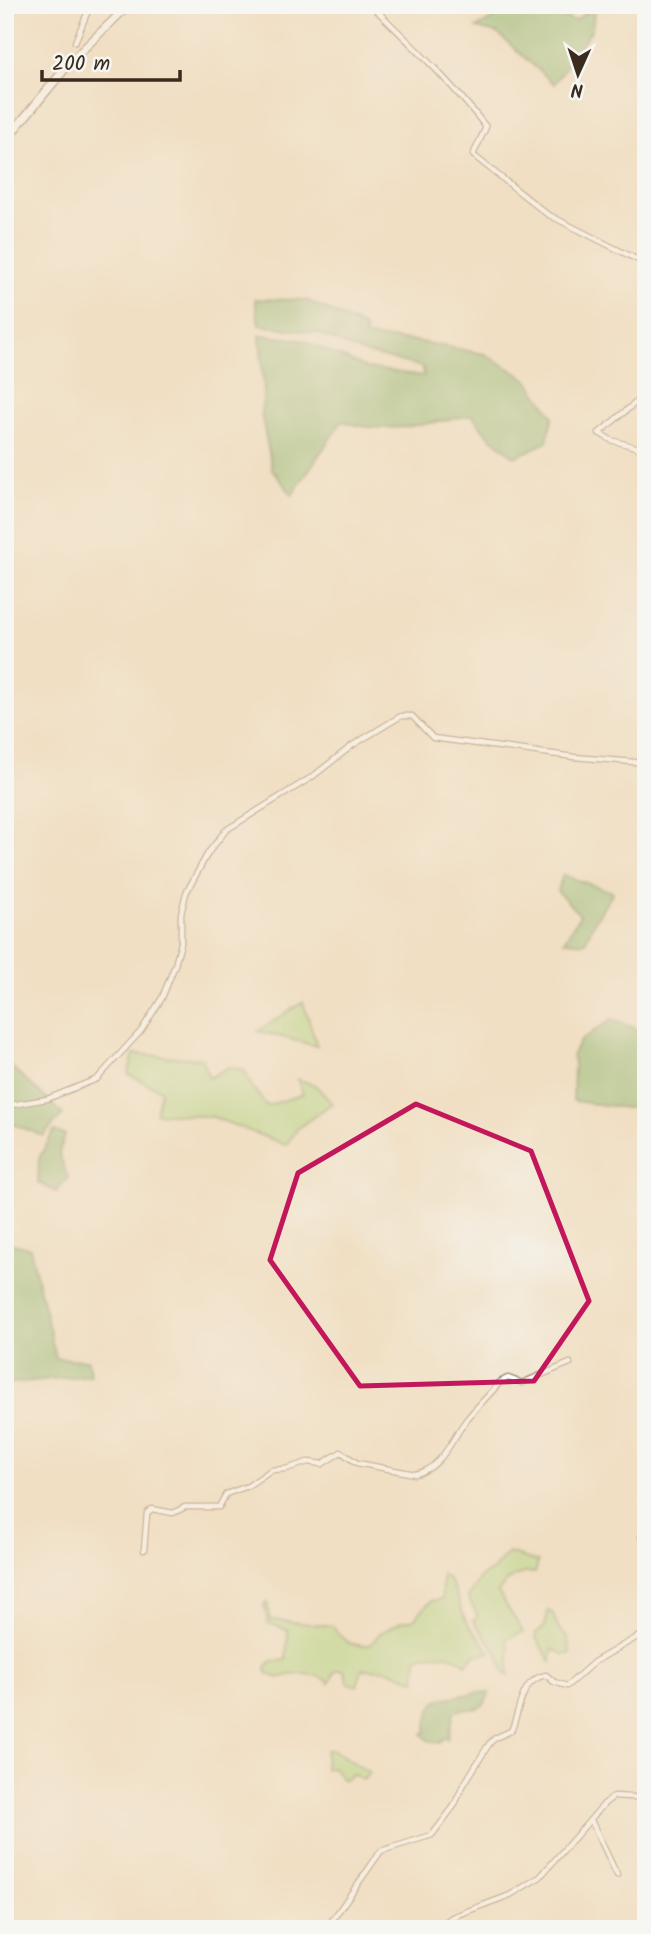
<svg xmlns="http://www.w3.org/2000/svg" width="651" height="1934" font-family="Kalam,sans-serif">
	<style>
		.green { fill: #add782; stroke: #748050; stroke-width: 2 }
		.forest { fill: #8ab870; stroke: #627147; stroke-width: 2 }
		.lines { fill: none; stroke-linecap: round; stroke-linejoin: round }
		.street-casing { stroke: #968470; stroke-width: 7 }
		.secondary-casing { stroke: #968470; stroke-width: 10 }
		.street { stroke: #fff; stroke-width: 4.5 }
		.secondary { stroke: #fff; stroke-width: 7 }
		.marked { fill: none; stroke: #c2185b; stroke-width: 5; stroke-linejoin: round }
	</style>
	<rect width="100%" height="100%" fill="#f6f6f2"/>
	<filter id="ink" filterUnits="userSpaceOnUse"><feTurbulence type="fractalNoise" baseFrequency=".0143" numOctaves="2"/><feDisplacementMap in="SourceGraphic" scale="14" xChannelSelector="R" yChannelSelector="G"/><feConvolveMatrix kernelMatrix="1 2 1 2 8 2 1 2 1" color-interpolation-filters="sRGB"/></filter>
	<filter id="wash" filterUnits="userSpaceOnUse"><feTurbulence type="fractalNoise" baseFrequency=".00686" numOctaves="4" result="noise"/><feDisplacementMap in="SourceGraphic" scale="28" xChannelSelector="R" yChannelSelector="G"/><feGaussianBlur stdDeviation="1.57" result="paint"/><feColorMatrix in="noise" values="0 0 0 0 0 0 0 0 0 0 0 0 0 0 0 0 0 1.4 0 .05"/><feComposite in="paint" operator="in"/></filter>
	<g filter="url(#wash)">
		<rect width="100%" height="100%" fill="#f0dfc2"/>
		<path class="green" d="M 303,1002 L 317,1046 L 258,1031 Z
			M 134,1054 L 202,1059 L 209,1078 L 229,1067 L 244,1070 L 252,1087 L 267,1106 L 303,1094 L 297,1079 L 315,1085 L 332,1103 L 298,1128 L 286,1145 L 213,1117 L 156,1113 L 161,1090 L 128,1074 Z
			M 508,1553 L 538,1562 L 535,1573 C 518,1571 508,1579 498,1592 L 523,1632 L 506,1639 L 509,1649 L 509,1676 L 505,1674 L 496,1650 L 473,1621 L 478,1616 L 468,1598 L 480,1577 L 493,1570 Z
			M 442,1574 C 458,1583 457,1609 468,1624 C 475,1634 483,1642 490,1652 L 475,1655 L 466,1664 C 455,1653 430,1652 417,1658 L 415,1680 L 387,1670 L 362,1669 L 357,1686 L 348,1683 L 344,1670 L 335,1670 L 330,1683 C 317,1671 294,1673 278,1678 L 267,1673 L 266,1667 L 272,1661 L 286,1660 L 288,1630 L 268,1623 L 264,1604 L 267,1602 L 271,1620 L 333,1626 C 343,1642 351,1647 370,1645 L 380,1633 L 401,1622 L 414,1619 L 431,1601 L 442,1599 Z
			M 548,1610 L 553,1614 L 559,1629 L 567,1637 L 571,1654 L 563,1654 L 552,1649 L 551,1662 L 536,1638 L 536,1633 L 545,1627 Z
			M 326,1750 L 333,1750 L 370,1773 L 363,1780 L 353,1774 L 343,1780 L 333,1767 L 325,1769 Z"/>
		<path class="forest" d="M 595,5 L 592,29 L 554,84 L 497,33 L 476,28 L 506,10 L 553,14 L 575,21 Z
			M 255,299 L 306,300 L 364,327 L 366,337 L 415,341 L 485,354 L 528,380 L 553,416 L 547,442 L 515,457 L 487,434 L 472,415 C 429,423 384,436 342,421 L 292,495 L 272,469 L 261,413 L 264,393 L 260,335 L 302,340 L 366,368 L 424,376 L 423,367 L 361,352 L 317,333 L 259,325 Z
			M 563,875 L 613,892 L 593,924 L 585,943 L 564,941 L 580,915 L 557,891 Z
			M 612,1019 L 646,1033 L 646,1108 L 626,1108 L 573,1101 L 574,1063 L 572,1056 L 580,1041 Z
			M 5,1061 L 63,1114 L 43,1136 L 5,1121 Z
			M 54,1131 L 65,1135 L 59,1153 L 68,1178 L 56,1192 L 38,1183 L 39,1158 Z
			M 5,1242 L 30,1248 L 56,1358 L 88,1360 L 90,1375 L 5,1384 Z
			M 477,1692 L 489,1693 C 483,1717 469,1705 454,1712 L 448,1739 L 444,1738 L 440,1743 L 428,1740 L 422,1734 L 426,1732 C 431,1688 445,1702 477,1692 Z"/>
	</g>
	<g filter="url(#ink)">
		<g class="lines">
			<defs>
				<path id="street" d="M 371,5 C 411,44 452,83 486,127 L 473,155 L 547,214 L 646,264
					M 75,42 L 88,11 L 93,5
					M 646,391 L 634,404 L 599,433 L 611,440 L 646,450
					M 5,1106 L 47,1099 L 97,1079 L 141,1031 L 162,998 L 175,965 L 181,943 L 181,914 L 186,893 L 208,853 L 226,830 L 312,777 L 353,745 L 401,716 L 412,716 L 433,738 L 574,757 L 646,763
					M 646,1522 L 641,1537 L 646,1540
					M 144,1550 L 147,1513 L 152,1509 L 173,1513 L 185,1507 L 219,1507 L 226,1494 L 248,1486 L 271,1470 L 286,1469 L 308,1462 L 322,1464 L 341,1452 L 357,1463 L 415,1474 C 442,1469 452,1438 467,1419 C 477,1406 490,1395 500,1382 L 508,1378 L 522,1383 L 570,1363
					M 591,1820 L 617,1875
					M 5,1917 L 11,1929
					M 326,1929 L 381,1851 L 432,1835 L 454,1806 L 463,1786 L 489,1744 L 495,1738 L 511,1731 C 520,1712 520,1679 546,1675 L 554,1682 L 567,1686 L 594,1662 L 646,1632
					M 435,1929 L 452,1917 L 510,1895 L 540,1877 L 604,1804 L 614,1796 L 646,1798"/>
				<path id="secondary" d="M 5,141 L 74,58 L 129,5"/>
			</defs>
			<use href="#street" class="street-casing"/>
			<use href="#secondary" class="secondary-casing"/>
			<use href="#street" class="street"/>
			<use href="#secondary" class="secondary"/>
		</g>
	</g>
	<path d="M0 0H651V1934H0ZM 416,1104 L 531,1151 L 589,1301 L 534,1381 L 360,1386 L 270,1260 L 298,1173 Z" fill="#f0dfc2" fill-opacity=".55" fill-rule="evenodd"/>
	<path class="marked" d="M 416,1104 L 531,1151 L 589,1301 L 534,1381 L 360,1386 L 270,1260 L 298,1173 Z"/>
	<rect width="651" height="1934" fill="none" stroke="#f6f6f2" stroke-width="28"/>
	<g transform="translate(578 74) rotate(183)" stroke="#f6f6f2" stroke-width="5" paint-order="stroke">
	<path d="M0-5L12 26L0 18L-12 26Z" fill="#3b2a1e"/>
	<text y="-10" font-size="19" font-weight="bold" text-anchor="middle" fill="#3b2a1e">N</text>
	</g>
	<path d="M42 70v10h138v-10" fill="none" stroke="#3b2a1e" stroke-width="3.5"/>
	<text x="52" y="70" font-size="21" fill="#3b2a1e" stroke="#f6f6f2" stroke-width="5" paint-order="stroke">200 m</text>
</svg>
